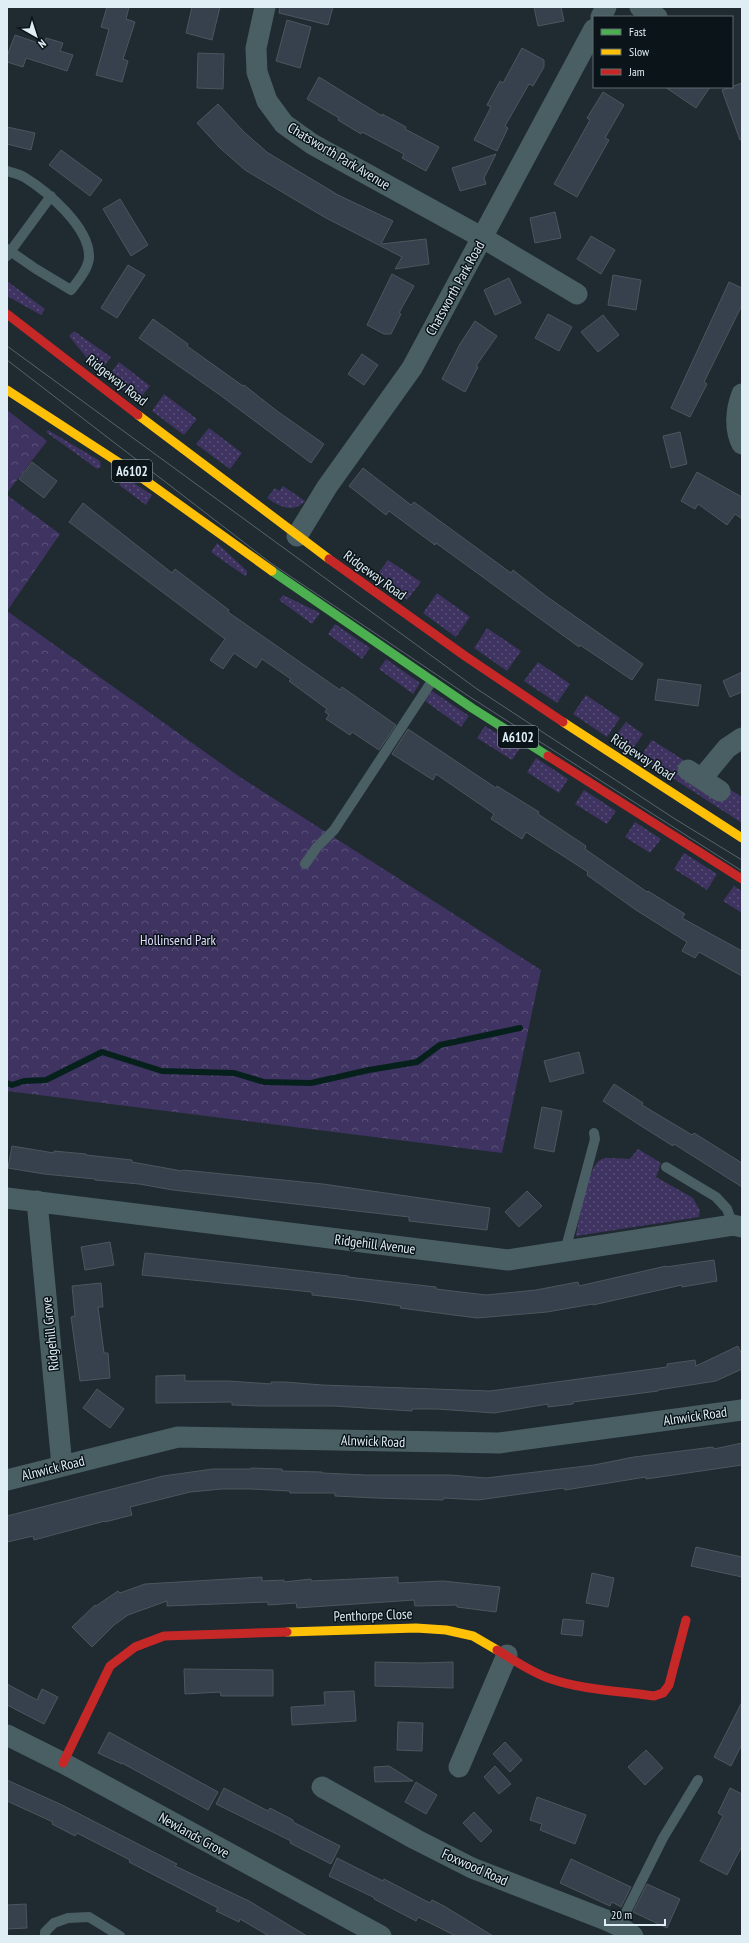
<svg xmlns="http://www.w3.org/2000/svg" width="749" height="1943" font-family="'PT Sans Narrow',sans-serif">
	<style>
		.grass { fill: url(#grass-dots) }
		.park { fill: url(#park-crowns) }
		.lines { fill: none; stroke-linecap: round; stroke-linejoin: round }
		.stream { stroke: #06211c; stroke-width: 6 }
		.building { fill: #37404d; stroke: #4e555d }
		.lane { stroke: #495f63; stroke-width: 10 }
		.street { stroke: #495f63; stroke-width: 21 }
		.fast { stroke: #4caf50; stroke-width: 9 }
		.slow { stroke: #ffc107; stroke-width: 9 }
		.jam { stroke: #c62828; stroke-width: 9 }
		.tram { stroke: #57666a; stroke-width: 1 }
		.labels { text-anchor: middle; stroke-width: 3; stroke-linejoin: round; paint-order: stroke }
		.shield { fill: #0a1419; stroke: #9facb3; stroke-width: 1 }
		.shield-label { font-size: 13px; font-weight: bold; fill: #dfedf5 }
		.street-label { font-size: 14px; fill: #dfedf5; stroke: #0a1419 }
		.park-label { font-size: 14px; fill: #e2dbff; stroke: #0a1419 }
	</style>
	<defs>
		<pattern id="grass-dots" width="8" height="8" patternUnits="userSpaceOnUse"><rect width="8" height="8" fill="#3f3461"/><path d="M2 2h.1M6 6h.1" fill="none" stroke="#5a5278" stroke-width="1.8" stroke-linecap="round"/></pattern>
		<pattern id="park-crowns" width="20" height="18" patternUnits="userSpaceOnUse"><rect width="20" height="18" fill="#3f3461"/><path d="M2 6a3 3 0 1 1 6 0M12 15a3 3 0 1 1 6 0" fill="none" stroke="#5a5278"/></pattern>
	</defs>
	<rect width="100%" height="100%" fill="#1f2a31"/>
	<path class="grass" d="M 7,281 L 45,309 L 41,315 L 7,296 Z
		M 74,331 L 111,357 L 101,370 L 98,371 L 96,369 L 69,336 Z
		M 119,362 L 150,386 L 138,401 L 107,378 Z
		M 164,394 L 197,419 L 184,435 L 152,411 Z
		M 209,428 L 242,453 L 230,469 L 196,444 Z
		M 48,430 L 100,461 L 101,467 L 97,469 L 93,466 L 46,432 Z
		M 125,477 L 152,495 L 146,505 L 119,485 Z
		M 283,486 L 305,501 C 293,514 279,506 267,498 L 275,488 L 279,491 Z
		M 217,543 L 247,571 L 246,576 L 245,576 L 211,552 Z
		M 388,560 L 421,582 L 407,600 L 379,572 Z
		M 437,593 L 470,617 L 456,637 L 423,613 Z
		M 283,595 L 320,613 L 312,624 L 279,600 Z
		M 335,624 L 370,648 L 362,659 L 328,634 Z
		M 487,628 L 521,651 L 507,671 L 474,648 Z
		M 386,659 L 420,683 L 413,694 L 379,669 Z
		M 538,662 L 570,684 L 557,703 L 524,681 Z
		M 432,691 L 469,716 L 461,727 L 425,701 Z
		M 586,695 L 620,718 L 607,737 L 573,714 Z
		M 626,722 L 643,734 L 631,751 L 613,739 Z
		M 485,726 L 520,748 L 512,760 L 477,738 Z
		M 652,740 L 742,797 L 742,823 L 640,757 Z
		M 536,758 L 568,779 L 559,793 L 527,772 Z
		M 584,790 L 616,811 L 607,824 L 575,804 Z
		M 635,822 L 661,839 L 650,853 L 625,837 Z
		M 684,853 L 717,874 L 707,890 L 674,869 Z
		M 734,886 L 742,891 L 742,913 L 723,901 Z
		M 638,1149 L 661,1163 L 656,1177 L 693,1198 L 700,1211 L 699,1217 L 576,1236 C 579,1220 587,1164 602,1159 C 610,1157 622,1159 630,1159 Z"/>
	<path class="park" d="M 7,410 L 47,441 L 7,493 Z
		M 7,495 L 60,534 L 7,611 L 240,777 L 541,970 L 502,1153 L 7,1091 Z"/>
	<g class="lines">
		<path class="stream" d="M 7,1083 L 12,1085 L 24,1081 L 46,1080 L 102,1052 L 162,1071 L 234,1073 L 264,1082 L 311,1083 L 369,1070 L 417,1062 L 440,1045 L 520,1028"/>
	</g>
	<path class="building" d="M 107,7 L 129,7 L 126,19 L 135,22 L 123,59 L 128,61 L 122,82 L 96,75 L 109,29 L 101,27 Z
		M 192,7 L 220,7 L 212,40 L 186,33 Z
		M 280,7 L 333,7 L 328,25 L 279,13 Z
		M 534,7 L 561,7 L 564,21 L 538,26 Z
		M 287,20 L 311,27 L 300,68 L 276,61 Z
		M 15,35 L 44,45 L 46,38 L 63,43 L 60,51 L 73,55 L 67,71 L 26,58 L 23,67 L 7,62 L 7,56 Z
		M 522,48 L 544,60 L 544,67 L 533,86 L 529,84 L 505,126 L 508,128 L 497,151 L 474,140 L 491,107 L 487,105 L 500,81 L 503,83 Z
		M 198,53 L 224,54 L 223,89 L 197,88 Z
		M 319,77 L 382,116 L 382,114 L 406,127 L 405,129 L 439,147 L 426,171 L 402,158 L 404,154 L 362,132 L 361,134 L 338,120 L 339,118 L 307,99 Z
		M 742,83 L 742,139 L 740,140 L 722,90 Z
		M 665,87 L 710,87 L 696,108 Z
		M 603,92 L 624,105 L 605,138 L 609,140 L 577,197 L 554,184 L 590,120 L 587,118 Z
		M 218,104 L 244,132 L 268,153 L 338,195 L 393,221 L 381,244 L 426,239 L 429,264 L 395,269 L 402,257 L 326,218 L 245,170 L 220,148 L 197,123 Z
		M 7,127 L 35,133 L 31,150 L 7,144 Z
		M 61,150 L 102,180 L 90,196 L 49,165 Z
		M 496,154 L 484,178 L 486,184 L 460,191 L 452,168 Z
		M 120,199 L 148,245 L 131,256 L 103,209 Z
		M 555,212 L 561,238 L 535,243 L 530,218 Z
		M 591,236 L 615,250 L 601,274 L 577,259 Z
		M 128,265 L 145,275 L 117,318 L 101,308 Z
		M 392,274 L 414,286 L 399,313 L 401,314 L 391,334 L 384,334 L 367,325 Z
		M 613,275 L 641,280 L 636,310 L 608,305 Z
		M 509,278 L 521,303 L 495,315 L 484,290 Z
		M 729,282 L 742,288 L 742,305 L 704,382 L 707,384 L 690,417 L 671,408 Z
		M 548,314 L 572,327 L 559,351 L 535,338 Z
		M 603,315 L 619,335 L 598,352 L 581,332 Z
		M 153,319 L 188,344 L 187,346 L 243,386 L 244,385 L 277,411 L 324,444 L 311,463 L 220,395 L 139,338 Z
		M 475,321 L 497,336 L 476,366 L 478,367 L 465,392 L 442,379 L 460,344 Z
		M 362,354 L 378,365 L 364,385 L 348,374 Z
		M 680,432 L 687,464 L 671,468 L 663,436 Z
		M 32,462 L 57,481 L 44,498 L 19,479 Z
		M 363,468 L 411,505 L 414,502 L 511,573 L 513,570 L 546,596 L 643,664 L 632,680 L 580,645 L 579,647 L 436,543 L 435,545 L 389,511 L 386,515 L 349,486 Z
		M 697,472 L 742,497 L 742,519 L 735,514 L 727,525 L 698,504 L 695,509 L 681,501 Z
		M 83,503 L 172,573 L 175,569 L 229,610 L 228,612 L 340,690 L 342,687 L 396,725 L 379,750 L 352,732 L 350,735 L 326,719 L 329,715 L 325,712 L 327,709 L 289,681 L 291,679 L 262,659 L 256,668 L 234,653 L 223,669 L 210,660 L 225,639 L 69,522 Z
		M 742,672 L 742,692 L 730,697 L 723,681 Z
		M 658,679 L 701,685 L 698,706 L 655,700 Z
		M 408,729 L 496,788 L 497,786 L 539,812 L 538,814 L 586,846 L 585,849 L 647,892 L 648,891 L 685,914 L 682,918 L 742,951 L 742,976 L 699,952 L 695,958 L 682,951 L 687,942 L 636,910 L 587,875 L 588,872 L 526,832 L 522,839 L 491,819 L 494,814 L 436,774 L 433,780 L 392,754 Z
		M 579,1052 L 584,1073 L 550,1082 L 544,1061 Z
		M 614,1084 L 643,1103 L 642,1105 L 692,1135 L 694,1133 L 742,1163 L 742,1187 L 674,1144 L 673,1146 L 638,1124 L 603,1101 Z
		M 542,1107 L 562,1111 L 554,1152 L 534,1148 Z
		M 12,1146 L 54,1153 L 54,1151 L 86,1154 L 86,1155 L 132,1160 L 132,1162 L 182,1171 L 183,1170 L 323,1184 L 490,1208 L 487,1230 L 409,1221 L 409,1217 L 173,1190 L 139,1184 L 95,1180 L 95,1179 L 44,1174 L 8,1168 Z
		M 527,1191 L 542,1206 L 519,1227 L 505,1212 Z
		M 110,1242 L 114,1265 L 85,1270 L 81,1247 Z
		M 145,1253 L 348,1276 L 348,1277 L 436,1287 L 436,1289 L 486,1295 L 536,1290 L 578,1282 L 579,1286 L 666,1266 L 666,1267 L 714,1260 L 717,1281 L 682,1287 L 682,1285 L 593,1305 L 593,1304 L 547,1312 L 477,1318 L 400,1308 L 401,1306 L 357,1300 L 312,1295 L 312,1292 L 142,1275 Z
		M 101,1283 L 103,1307 L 98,1307 L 104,1353 L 108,1353 L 110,1378 L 80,1381 L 71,1317 L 75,1316 L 72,1286 Z
		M 738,1346 L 742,1355 L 742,1369 L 716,1381 L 658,1390 L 658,1391 L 573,1402 L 573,1404 L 548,1407 L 548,1404 L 494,1413 L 437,1409 L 412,1409 L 412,1411 L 334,1406 L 259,1406 L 232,1405 L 232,1402 L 156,1403 L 156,1376 L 185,1375 L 185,1381 L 229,1381 L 271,1384 L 271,1382 L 285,1382 L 322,1385 L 490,1391 L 667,1367 L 667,1364 L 695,1360 L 696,1366 Z
		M 97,1389 L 124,1409 L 110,1428 L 83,1408 Z
		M 742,1443 L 742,1465 L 660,1477 L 646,1479 L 646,1477 L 565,1490 L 564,1488 L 478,1500 L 444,1498 L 443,1500 L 376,1498 L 335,1496 L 335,1493 L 290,1493 L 290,1491 L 251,1489 L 222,1489 L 190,1492 L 130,1507 L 132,1515 L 105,1522 L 105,1521 L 34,1540 L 33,1536 L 7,1542 L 7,1516 L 163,1476 L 213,1469 L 251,1469 L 251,1468 L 282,1469 L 282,1471 L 322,1472 L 322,1473 L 366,1475 L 450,1475 L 486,1478 L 594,1465 L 634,1457 L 713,1447 L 714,1449 Z
		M 696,1547 L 742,1557 L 742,1577 L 691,1566 Z
		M 592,1573 L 614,1578 L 608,1607 L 586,1603 Z
		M 262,1577 L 262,1581 L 284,1580 L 284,1582 L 311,1579 L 311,1581 L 398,1577 L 398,1583 L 443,1581 L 500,1587 L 496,1612 L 457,1607 L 457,1605 L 415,1606 L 414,1600 L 297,1608 L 296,1603 L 268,1605 L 268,1602 L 167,1606 L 167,1601 L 128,1615 L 114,1625 L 92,1647 L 72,1627 L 95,1605 L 96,1606 L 118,1591 L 120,1593 L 145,1584 Z
		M 563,1619 L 584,1621 L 582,1636 L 561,1634 Z
		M 375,1662 L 421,1663 L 453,1662 L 453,1688 L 375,1686 Z
		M 184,1669 L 273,1670 L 273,1696 L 221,1696 L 220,1692 L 185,1694 Z
		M 7,1684 L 37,1700 L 42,1689 L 58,1697 L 44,1724 L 7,1705 Z
		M 354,1691 L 356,1721 L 292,1725 L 291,1707 L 325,1705 L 324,1692 Z
		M 742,1702 L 742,1744 L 731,1766 L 714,1757 Z
		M 398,1722 L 423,1723 L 422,1751 L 397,1750 Z
		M 109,1732 L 218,1792 L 208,1810 L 122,1763 L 122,1764 L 98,1753 Z
		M 505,1742 L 522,1760 L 510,1772 L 493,1754 Z
		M 646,1750 L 663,1768 L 645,1785 L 628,1767 Z
		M 389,1766 L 413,1781 L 375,1782 L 374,1767 Z
		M 495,1766 L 511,1784 L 499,1794 L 484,1777 Z
		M 7,1780 L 62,1805 L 177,1864 L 175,1866 L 249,1901 L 307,1936 L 269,1936 L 240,1919 L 239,1922 L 216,1911 L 218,1908 L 129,1862 L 130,1860 L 77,1833 L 75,1836 L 52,1824 L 53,1822 L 7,1801 Z
		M 416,1782 L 437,1795 L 426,1814 L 405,1802 Z
		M 224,1788 L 268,1811 L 270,1808 L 293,1820 L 293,1822 L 340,1846 L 331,1864 L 290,1843 L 291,1841 L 216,1804 Z
		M 730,1788 L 742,1794 L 742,1846 L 727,1875 L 700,1861 L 723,1816 L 718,1813 Z
		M 537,1797 L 586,1815 L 575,1844 L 540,1830 L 542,1824 L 530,1820 Z
		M 474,1812 L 492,1831 L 481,1842 L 463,1823 Z
		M 337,1858 L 383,1881 L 384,1879 L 430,1903 L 432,1900 L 444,1906 L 493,1936 L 456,1936 L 418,1917 L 416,1921 L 374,1899 L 375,1898 L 329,1876 Z
		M 571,1859 L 631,1887 L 621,1907 L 612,1902 L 610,1906 L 560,1883 Z
		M 647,1884 L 680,1899 L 667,1928 L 633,1912 Z
		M 26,1904 L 27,1928 L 7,1929 L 7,1905 Z"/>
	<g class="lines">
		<path class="lane" d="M 7,171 C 13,173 19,174 24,177 C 47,191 88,226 89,255 C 90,267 78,281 71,290 L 36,269 L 7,249
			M 7,256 L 51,196
			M 305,864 L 317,847 L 334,830 L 432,681
			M 666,1167 L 716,1197 L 727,1209 L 733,1225
			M 565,1251 L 595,1139 L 594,1133
			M 619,1926 L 663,1838 L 698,1780
			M 45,1936 L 45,1932 L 54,1923 L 68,1918 L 89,1917 L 120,1936"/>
		<path class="street" d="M 265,7 L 256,48 L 257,72 L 267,101 L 284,124 L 312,144 L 483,238 L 577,294
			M 640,7 L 657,17
			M 601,17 L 606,7
			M 742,394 C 736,409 734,429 742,444
			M 297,536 L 327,487 L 412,368 L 594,29
			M 688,770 L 720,791
			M 702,778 L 727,748 L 742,738
			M 7,1198 L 508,1260 L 733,1225 L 742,1227
			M 37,1201 L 62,1466
			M 7,1480 L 178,1437 L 499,1443 L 742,1410
			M 7,1735 L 63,1763 L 381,1936
			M 459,1767 L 507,1655
			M 322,1787 L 415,1839 L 472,1868 L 606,1920 L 619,1926 L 633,1936"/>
		<path class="fast" d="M 272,571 L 472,708 L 548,756"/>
		<path class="slow" d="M 7,390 L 135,473 L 272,571
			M 138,415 L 329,559
			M 563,722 L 742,838
			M 287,1632 L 416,1628 L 446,1630 L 473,1636 L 497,1650"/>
		<path class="jam" d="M 7,314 L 138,415
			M 329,559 L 465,656 L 563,722
			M 548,756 L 742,879
			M 497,1650 C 514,1660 532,1673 551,1679 C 583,1690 620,1691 654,1696 L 663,1693 L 669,1685 L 686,1620
			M 63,1763 L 110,1666 L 135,1647 L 164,1636 L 287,1632"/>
		<path class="tram" d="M 7,346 L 477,689 L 675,819 L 742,860
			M 7,360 L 272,564 L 470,697 L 742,871"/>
	</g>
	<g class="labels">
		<g class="shield">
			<rect x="112" y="460" width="40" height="22" rx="3"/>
			<rect x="498" y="726" width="40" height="22" rx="3"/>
		</g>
		<g class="shield-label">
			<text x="132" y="476">A6102</text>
			<text x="518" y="742">A6102</text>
		</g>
		<g class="street-label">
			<text transform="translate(339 156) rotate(31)" y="5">Chatsworth Park Avenue</text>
			<text transform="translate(455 288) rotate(-61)" y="5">Chatsworth Park Road</text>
			<text transform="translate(117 380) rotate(38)" y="5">Ridgeway Road</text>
			<text transform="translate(375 575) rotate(36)" y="5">Ridgeway Road</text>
			<text transform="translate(643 757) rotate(33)" y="5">Ridgeway Road</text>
			<text transform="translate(375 1244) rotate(7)" y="5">Ridgehill Avenue</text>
			<text transform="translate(50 1334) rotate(-96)" y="5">Ridgehill Grove</text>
			<text transform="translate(695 1416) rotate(-8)" y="5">Alnwick Road</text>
			<text transform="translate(373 1441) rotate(2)" y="5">Alnwick Road</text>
			<text transform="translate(53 1468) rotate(-14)" y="5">Alnwick Road</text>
			<text transform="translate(373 1615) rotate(-2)" y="5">Penthorpe Close</text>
			<text transform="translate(194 1835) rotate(29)" y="5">Newlands Grove</text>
			<text transform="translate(475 1867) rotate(24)" y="5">Foxwood Road</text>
		</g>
		<g class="park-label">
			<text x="178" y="945">Hollinsend Park</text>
		</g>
	</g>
	<rect width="749" height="1943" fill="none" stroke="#dfedf5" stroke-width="16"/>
	<rect x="593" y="16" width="140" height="72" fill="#0a1419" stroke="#5f6b71"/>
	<rect x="601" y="29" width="20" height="6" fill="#4caf50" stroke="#5f6b71"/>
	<text x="629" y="36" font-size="12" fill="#dfedf5">Fast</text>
	<rect x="601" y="49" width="20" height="6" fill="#ffc107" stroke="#5f6b71"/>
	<text x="629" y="56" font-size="12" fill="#dfedf5">Slow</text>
	<rect x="601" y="69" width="20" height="6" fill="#c62828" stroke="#5f6b71"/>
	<text x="629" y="76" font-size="12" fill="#dfedf5">Jam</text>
	<g transform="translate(36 36) rotate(141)" stroke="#0a1419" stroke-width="3" paint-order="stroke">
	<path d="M0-3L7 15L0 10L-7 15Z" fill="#dfedf5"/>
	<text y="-6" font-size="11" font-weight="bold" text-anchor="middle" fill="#dfedf5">N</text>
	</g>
	<path d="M605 1919v6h60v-6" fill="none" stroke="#dfedf5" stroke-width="2"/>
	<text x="611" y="1919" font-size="12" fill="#dfedf5" stroke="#0a1419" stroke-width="3" paint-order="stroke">20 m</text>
</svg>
